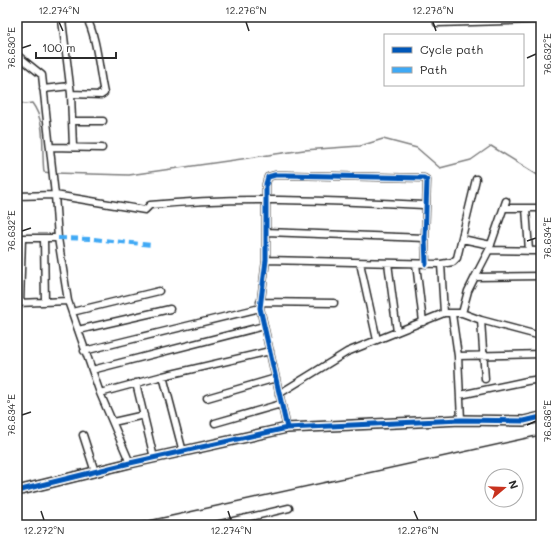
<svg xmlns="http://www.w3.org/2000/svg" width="558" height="542" font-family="Mali,sans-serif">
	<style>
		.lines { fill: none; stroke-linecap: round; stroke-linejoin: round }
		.stream { stroke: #7e7e7e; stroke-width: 1.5 }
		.street-casing { stroke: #2b2b2b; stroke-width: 9 }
		.secondary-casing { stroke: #2b2b2b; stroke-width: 12 }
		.street { stroke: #fff; stroke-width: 6 }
		.secondary { stroke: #fff; stroke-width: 9 }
		.rail { stroke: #2b2b2b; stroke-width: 1.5 }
		.quiet { stroke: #3fa9f5; stroke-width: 4; stroke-dasharray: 8 4; stroke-linecap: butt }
		.cycleway-casing { stroke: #fff; stroke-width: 8 }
		.cycleway { stroke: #0057b8; stroke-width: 5 }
		.ticks { fill: none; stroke: #2b2b2b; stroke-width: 1.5 }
		.neatline { fill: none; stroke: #2b2b2b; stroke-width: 1.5 }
		.ticks-label { font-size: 10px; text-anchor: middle; fill: #2b2b2b }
	</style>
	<rect width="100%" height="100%" fill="#fff"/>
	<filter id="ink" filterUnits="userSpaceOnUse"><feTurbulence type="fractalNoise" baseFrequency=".025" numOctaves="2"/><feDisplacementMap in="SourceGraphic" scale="8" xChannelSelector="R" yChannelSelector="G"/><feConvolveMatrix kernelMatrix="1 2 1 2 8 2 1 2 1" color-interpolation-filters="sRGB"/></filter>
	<g filter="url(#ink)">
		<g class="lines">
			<path class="stream" d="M 17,102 L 25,104 L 32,103 C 47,123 41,149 44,172 L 51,173
				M 54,173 L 129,175 L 304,150 L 360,146 L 383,139 L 417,148 L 440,168 L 471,160 L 491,146 L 541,177"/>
			<defs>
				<path id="street" d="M 437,17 L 437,23 L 541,20
					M 62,20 L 71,94 L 73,147
					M 17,55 L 42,75 L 55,195 L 58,238 L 68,301 L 100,393 L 130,463
					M 43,89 L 70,86
					M 71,94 L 101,95 L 104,93 C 99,71 97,36 86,17
					M 72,121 L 103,121
					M 50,147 L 102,148
					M 17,196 L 55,195 L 145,210 L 150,205 C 242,196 334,201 426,205
					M 504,208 L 541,208
					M 526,208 L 529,251
					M 266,232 L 425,238
					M 17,238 L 58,238
					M 44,238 L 45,302
					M 462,239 L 491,245
					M 489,250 L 541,251
					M 266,260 L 441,264 L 444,313
					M 360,263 L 377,340
					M 388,263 L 397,332
					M 416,264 L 423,322
					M 441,264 L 453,262 L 457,258 L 476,179
					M 475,277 L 489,250 L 506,201
					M 260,302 L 334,303
					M 17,303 L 68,301
					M 20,303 L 22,238
					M 72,312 L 159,291
					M 462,313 L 468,291 L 475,277 L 541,276
					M 452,314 L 458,356 L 461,420
					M 481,320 L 485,379
					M 78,330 L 170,309
					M 84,351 L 260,308
					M 458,356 L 541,354
					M 92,370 L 264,326
					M 163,376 L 183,452
					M 136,383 L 154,458
					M 100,393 L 163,376 L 270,351
					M 279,394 L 347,352 L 444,313 L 462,313 L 481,320 L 541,336
					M 460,395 L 527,381 L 541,379
					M 207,398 L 276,378
					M 113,422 L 144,415
					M 215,423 L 281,404
					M 287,428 L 260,308 L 266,260 L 266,184 L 268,177 L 275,175 L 286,175 L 424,178 L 427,180 L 425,238 L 426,264
					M 83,435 L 95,472
					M 216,525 L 289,508"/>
				<path id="secondary" d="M 17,491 L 130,463 L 287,428 L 461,420 L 524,421 L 541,417"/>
			</defs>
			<use href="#street" class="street-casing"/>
			<use href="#secondary" class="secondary-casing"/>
			<use href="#street" class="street"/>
			<use href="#secondary" class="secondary"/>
			<path class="rail" d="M 130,525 L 541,435"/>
			<path class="quiet" d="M 58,238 L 93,239 L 151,245"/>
			<defs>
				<path id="cycleway" d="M 287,428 L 260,308 L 266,260 L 266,184 L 268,177 L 275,175 L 286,175 L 424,178 L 427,180 L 425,238 L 426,264
					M 17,491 L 130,463 L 287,428 L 461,420 L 524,421 L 541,417"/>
			</defs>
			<use href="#cycleway" class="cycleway-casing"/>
			<use href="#cycleway" class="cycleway"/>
		</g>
	</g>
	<path class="ticks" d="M 59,22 L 63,31M 246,22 L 249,31M 433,22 L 436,31M 22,48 L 31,45M 527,58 L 536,54M 22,231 L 31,228M 527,241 L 536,238M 22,415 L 31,412M 527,425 L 536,421M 41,511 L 44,520M 228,511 L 231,520M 414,511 L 418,520"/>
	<rect width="558" height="542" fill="none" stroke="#fff" stroke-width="44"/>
	<rect x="384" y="34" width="140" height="52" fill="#ffffff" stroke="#aaaaaa"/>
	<rect x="392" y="47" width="20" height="6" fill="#0057b8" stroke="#aaaaaa"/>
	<text x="420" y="54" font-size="12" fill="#2b2b2b">Cycle path</text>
	<rect x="392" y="67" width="20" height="6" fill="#3fa9f5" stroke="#aaaaaa"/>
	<text x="420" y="74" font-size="12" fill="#2b2b2b">Path</text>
	<g transform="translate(504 488) rotate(71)"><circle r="19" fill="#ffffff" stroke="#aaaaaa"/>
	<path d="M0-3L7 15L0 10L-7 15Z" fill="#c8321e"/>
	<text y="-6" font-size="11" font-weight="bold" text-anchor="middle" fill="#2b2b2b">N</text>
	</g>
	<path d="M36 52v6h80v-6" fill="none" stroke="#2b2b2b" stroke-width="2"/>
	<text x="42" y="52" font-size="12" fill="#2b2b2b" stroke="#ffffff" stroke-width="3" paint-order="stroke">100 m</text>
	<rect x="22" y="22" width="514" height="498" class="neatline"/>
	<g class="ticks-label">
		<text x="59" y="14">12.274°N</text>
		<text x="246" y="14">12.276°N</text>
		<text x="433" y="14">12.278°N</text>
		<text transform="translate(11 48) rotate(-90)" y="4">76.630°E</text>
		<text transform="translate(547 54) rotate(-90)" y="4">76.632°E</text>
		<text transform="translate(11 231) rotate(-90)" y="4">76.632°E</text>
		<text transform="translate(547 238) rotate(-90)" y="4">76.634°E</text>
		<text transform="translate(11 415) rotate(-90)" y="4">76.634°E</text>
		<text transform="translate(547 421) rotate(-90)" y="4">76.636°E</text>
		<text x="44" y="534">12.272°N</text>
		<text x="231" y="534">12.274°N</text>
		<text x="418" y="534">12.276°N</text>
	</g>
</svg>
